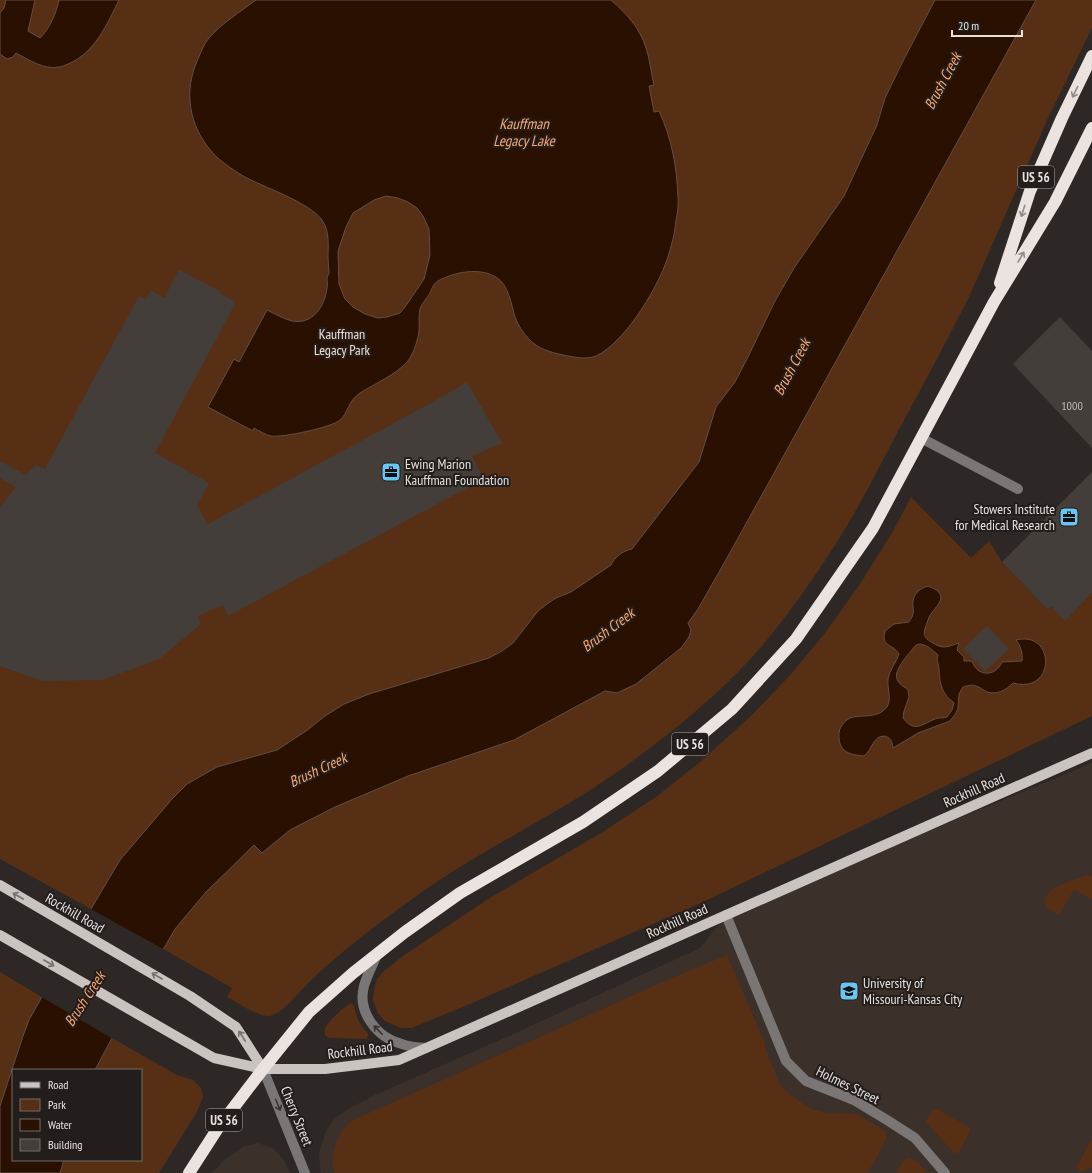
<svg xmlns="http://www.w3.org/2000/svg" width="1092" height="1173" font-family="'PT Sans Narrow',sans-serif">
	<style>
		.built { fill: #3b302a }
		.green { fill: #572f14 }
		.water { fill: #2a1001; stroke: #624f44; fill-rule: evenodd }
		.pier { fill: #2d2825 }
		.building { fill: #443e3b }
		.lines { fill: none; stroke-linecap: round; stroke-linejoin: round }
		.minor { stroke: #797675; stroke-width: 10 }
		.major { stroke: #cac4c1; stroke-width: 10 }
		.highway { stroke: #ebe3df; stroke-width: 12 }
		.oneway { stroke: #918a87 }
		.oneway2 { stroke: #76716e }
		.oneway3 { stroke: #383432 }
		.labels { text-anchor: middle; stroke-width: 4; stroke-linejoin: round; paint-order: stroke }
		.number-label { font-size: 12px; fill: #bdb9b7 }
		.shield { fill: #231e1b; stroke: #aba7a5; stroke-width: 1 }
		.shield-label { font-size: 13px; font-weight: bold; fill: #e5e2e0 }
		.park-label { font-size: 14px; fill: #f5ddd0; stroke: #231e1b }
		.poi-label { font-size: 14px; fill: #e5e2e0; stroke: #231e1b; text-anchor: start }
		.street-label { font-size: 14px; fill: #e5e2e0; stroke: #231e1b }
		.water-label { font-size: 15px; font-style: italic; fill: #ffa670; stroke: #231e1b }
	</style>
	<rect width="100%" height="100%" fill="#2d2825"/>
	<path class="built" d="M 1092,763 L 1092,1173 L 321,1173 L 320,1169 L 319,1153 L 325,1134 L 332,1121 L 348,1109 L 375,1095 L 511,1035 L 700,948 L 726,915 Z
		M 258,1143 L 273,1148 L 284,1160 L 290,1173 L 212,1173 L 223,1161 L 243,1147 Z"/>
	<path class="green" d="M 0,0 L 935,0 L 903,61 L 885,98 L 877,125 L 844,196 L 794,268 L 775,301 L 747,359 L 735,382 L 716,407 L 699,462 L 632,549 L 513,643 L 489,658 L 369,694 L 277,750 L 233,762 L 120,860 L 91,909 L 0,859 Z
		M 1036,0 L 1092,0 L 1092,28 L 1048,118 L 970,295 C 947,341 922,387 897,433 C 878,470 859,507 837,542 C 812,581 785,620 754,655 C 716,697 670,734 623,768 C 553,818 473,853 404,905 C 366,933 328,961 297,995 C 289,1003 278,1017 266,1016 C 254,1014 238,1003 227,997 L 232,988 L 163,949 L 175,929 L 206,892 L 254,845 L 262,852 L 290,830 L 335,807 L 408,776 L 514,740 L 605,691 L 617,693 L 636,684 L 681,648 L 689,637 L 691,630 L 687,623 L 698,609 L 727,558 Z
		M 911,497 L 971,558 L 989,541 L 1002,562 L 1047,609 L 1052,607 L 1065,620 L 1092,593 L 1092,716 L 703,902 L 472,1003 L 412,1028 L 400,1028 L 385,1021 L 378,1013 L 373,1001 L 374,990 L 377,979 L 385,970 L 403,956 L 488,899 L 601,833 L 656,797 L 700,762 L 751,716 L 791,674 L 825,633 L 860,584 L 893,531 Z
		M 1090,875 L 1092,876 L 1092,899 L 1074,890 L 1059,915 L 1047,908 C 1036,889 1072,881 1084,876 Z
		M 727,955 L 765,1043 L 765,1047 L 779,1082 L 787,1092 L 798,1100 L 812,1109 L 827,1113 L 856,1114 L 886,1131 L 886,1140 L 868,1173 L 335,1173 L 332,1164 L 333,1154 L 336,1142 L 343,1129 L 353,1120 L 683,973 Z
		M 0,972 L 42,997 C 22,1031 12,1069 0,1106 Z
		M 351,1003 L 354,1006 L 358,1020 L 368,1034 L 367,1039 L 329,1038 L 325,1035 C 325,1033 324,1031 325,1029 C 327,1022 345,1006 351,1003 Z
		M 112,1038 L 177,1075 L 193,1080 L 201,1088 L 203,1097 L 197,1112 L 159,1173 L 60,1173 L 64,1160 L 141,1160 L 141,1070 L 95,1070 Z
		M 934,1109 L 939,1110 L 969,1127 L 970,1129 L 970,1132 L 958,1154 L 953,1152 L 926,1122 L 932,1111 Z
		M 1092,1139 L 1092,1168 L 1080,1172 L 1076,1168 Z
		M 908,1158 C 918,1159 921,1165 927,1173 L 896,1173 L 903,1161 Z"/>
	<path class="water" d="M 6,0 L 35,0 L 28,31 L 40,38 C 50,28 56,14 59,0 L 119,0 C 107,24 95,53 68,64 C 65,65 62,67 59,67 C 44,70 29,60 16,53 L 13,57 L 7,59 L 0,54 L 0,13 L 4,8 Z
		M 256,0 L 611,0 C 626,13 640,28 646,48 C 650,59 651,73 654,85 L 649,86 L 654,112 L 659,111 C 672,139 677,168 678,198 C 679,208 676,219 675,228 C 674,236 672,243 670,250 C 662,282 626,342 596,356 C 586,360 573,357 563,355 C 550,352 538,349 529,339 C 523,333 518,325 515,317 C 511,304 509,285 496,277 C 479,267 454,272 438,281 C 434,283 432,288 430,293 C 427,298 422,303 420,309 C 418,316 420,324 419,331 C 418,339 415,349 411,356 C 404,371 374,384 360,393 C 347,402 349,412 340,420 C 333,427 282,438 271,436 C 265,435 260,431 254,428 L 253,431 L 208,407 L 234,359 L 239,362 L 267,310 C 275,314 284,319 292,321 C 313,325 325,306 327,288 C 328,285 327,282 327,279 C 327,276 328,276 329,273 C 329,268 328,263 328,258 C 328,246 330,231 322,220 C 309,202 263,187 243,176 C 232,169 221,162 212,152 C 189,126 183,91 198,59 C 201,52 204,44 209,38 C 222,23 240,12 256,0 ZM 386,196 L 398,198 L 408,202 L 417,208 L 423,216 L 429,229 L 430,255 L 424,279 L 405,307 L 400,313 L 387,317 L 378,318 L 365,314 L 353,307 L 345,299 L 339,284 L 338,251 L 346,227 L 353,213 L 374,200 Z
		M 935,0 L 1036,0 L 727,558 L 698,609 L 688,623 L 691,630 L 689,637 L 681,648 L 636,684 L 617,693 L 605,691 L 514,740 L 408,776 L 335,807 L 290,830 L 262,853 L 254,845 L 206,892 L 175,929 L 112,1038 L 95,1070 L 13,1070 L 13,1160 L 64,1160 L 60,1173 L 0,1173 L 0,1106 L 23,1036 L 29,1020 L 91,909 L 120,860 L 172,799 L 187,784 L 217,767 L 277,750 L 306,731 L 325,716 L 344,704 L 369,694 L 489,658 L 502,651 L 513,643 L 538,611 L 547,604 L 556,598 L 571,592 L 611,565 C 615,557 622,551 632,549 L 699,462 L 716,407 L 735,382 L 747,359 L 775,301 L 794,268 L 844,196 L 877,125 L 885,98 L 903,61 Z
		M 928,586 C 933,588 941,591 941,598 C 940,604 934,609 931,614 C 929,616 928,620 927,623 C 923,633 922,637 933,643 C 936,645 940,647 944,647 C 949,647 955,644 959,643 L 957,650 L 964,657 L 964,661 L 972,661 C 977,677 996,677 1002,662 L 1022,661 C 1023,654 1021,646 1016,640 C 1056,630 1056,695 1013,683 C 1006,690 998,695 987,692 C 983,690 980,687 976,686 C 972,684 967,686 963,687 L 959,694 L 958,708 L 956,713 L 950,721 L 918,733 L 893,748 C 892,742 891,737 884,736 C 873,736 872,750 864,756 C 857,755 850,755 844,750 C 840,746 839,741 839,736 C 838,728 845,719 853,717 C 864,715 879,718 887,707 C 892,698 887,689 888,679 C 890,669 896,663 899,654 C 893,643 881,648 885,631 L 894,624 L 909,622 C 909,622 912,617 912,617 C 915,611 912,606 913,601 C 914,593 921,588 928,586 ZM 918,644 C 927,644 932,650 938,655 C 936,661 939,664 939,670 C 940,685 942,694 954,703 L 952,710 L 947,717 C 944,718 941,718 938,718 C 924,722 916,735 903,718 L 904,711 L 909,697 L 908,690 C 905,687 900,685 898,681 C 891,672 909,654 915,646 Z"/>
	<path class="pier" d="M 89,908 L 165,950 L 113,1039 L 40,996 Z"/>
	<path class="building" d="M 179,270 L 220,291 L 219,293 L 236,302 L 155,453 L 209,483 L 197,506 L 208,524 L 433,402 L 467,382 L 502,443 L 472,456 L 484,479 L 228,616 L 223,605 L 198,616 L 201,624 L 159,659 L 102,680 L 43,681 L 0,666 L 0,507 L 16,487 L 0,478 L 0,461 L 26,475 L 36,465 L 45,469 L 139,296 L 146,300 L 151,290 L 164,298 Z
		M 1060,317 L 1092,351 L 1092,448 L 1013,364 Z
		M 1092,472 L 1092,593 L 1065,621 L 1052,607 L 1047,609 L 1002,562 Z
		M 987,626 L 1009,649 L 985,671 L 963,649 Z"/>
	<g class="lines">
		<path class="minor" d="M 921,438 L 1018,489
			M 726,915 L 786,1061 L 806,1081 L 854,1100 L 887,1120 L 915,1138 L 945,1173
			M 377,954 C 373,965 367,975 364,986 C 357,1012 377,1038 402,1044 C 409,1047 418,1047 426,1048
			M 263,1069 L 305,1173"/>
		<path class="major" d="M 0,885 L 190,996 L 236,1027 L 263,1069
			M 0,935 L 214,1058 L 263,1069 L 325,1069 L 399,1060 L 1092,753"/>
		<path class="highway" d="M 1000,283 L 1030,191 L 1062,118 L 1092,56
			M 189,1173 L 218,1128 L 263,1069 L 309,1012 L 353,973 L 405,932 L 460,893 L 583,822 L 658,771 L 732,709 L 796,639 L 873,528 L 994,302 L 1055,202 L 1092,128"/>
	</g>
	<defs><path id="oneway-shaft" d="M-6 0H5M1.5-3L5.5 0L1.5 3" fill="none" stroke-width="1.6" stroke-linecap="round" stroke-linejoin="round"/></defs>
	<g class="oneway">
		<use href="#oneway-shaft" transform="translate(1075 92) rotate(116)"/>
		<use href="#oneway-shaft" transform="translate(1023 211) rotate(108)"/>
		<use href="#oneway-shaft" transform="translate(1021 257) rotate(-59)"/>
	</g>
	<g class="oneway2">
		<use href="#oneway-shaft" transform="translate(18 896) rotate(-150)"/>
		<use href="#oneway-shaft" transform="translate(49 963) rotate(30)"/>
		<use href="#oneway-shaft" transform="translate(157 976) rotate(-150)"/>
		<use href="#oneway-shaft" transform="translate(242 1036) rotate(-123)"/>
	</g>
	<g class="oneway3">
		<use href="#oneway-shaft" transform="translate(378 1030) rotate(-134)"/>
		<use href="#oneway-shaft" transform="translate(278 1105) rotate(68)"/>
	</g>
	<defs>
		<symbol id="office-square" viewBox="-11 -11 22 22"><rect x="-9" y="-9" width="18" height="18" rx="4" fill="#68c4f0" stroke="#231e1b"/><path d="M-6-3h4V-5.5h4V-3h4V5H-6ZM-1-4.5V-3h2v-1.5ZM-6 0V1H6V0Z" fill="#111"/></symbol>
		<symbol id="university-square" viewBox="-11 -11 22 22"><rect x="-9" y="-9" width="18" height="18" rx="4" fill="#68c4f0" stroke="#231e1b"/><path d="M0-5L7-2L0 1L-7-2ZM-4 1L0 2.5L4 1V4Q0 6-4 4Z" fill="#111"/></symbol>
	</defs>
	<g fill-rule="evenodd">
		<use href="#office-square" x="380" y="461" width="22" height="22"/>
		<use href="#office-square" x="1058" y="506" width="22" height="22"/>
		<use href="#university-square" x="838" y="980" width="22" height="22"/>
	</g>
	<g class="labels">
		<g class="number-label">
			<text x="1072" y="410">1000</text>
		</g>
		<g class="shield">
			<rect x="1018" y="166" width="36" height="22" rx="3"/>
			<rect x="672" y="733" width="36" height="22" rx="3"/>
			<rect x="206" y="1109" width="36" height="22" rx="3"/>
		</g>
		<g class="shield-label">
			<text x="1036" y="182">US 56</text>
			<text x="690" y="749">US 56</text>
			<text x="224" y="1125">US 56</text>
		</g>
		<g class="park-label">
			<text x="342" y="339">Kauffman<tspan x="342" dy="16">Legacy Park</tspan></text>
		</g>
		<g class="poi-label">
			<text x="405" y="469">Ewing Marion<tspan x="405" dy="16">Kauffman Foundation</tspan></text>
			<text x="1055" y="514" text-anchor="end">Stowers Institute<tspan x="1055" dy="16">for Medical Research</tspan></text>
			<text x="863" y="988">University of<tspan x="863" dy="16">Missouri-Kansas City</tspan></text>
		</g>
		<g class="street-label">
			<text transform="translate(974 790) rotate(-24)" y="5">Rockhill Road</text>
			<text transform="translate(75 913) rotate(30)" y="5">Rockhill Road</text>
			<text transform="translate(677 921) rotate(-24)" y="5">Rockhill Road</text>
			<text transform="translate(360 1050) rotate(-7)" y="5">Rockhill Road</text>
			<text transform="translate(848 1085) rotate(26)" y="5">Holmes Street</text>
			<text transform="translate(297 1116) rotate(68)" y="5">Cherry Street</text>
		</g>
		<g class="water-label">
			<text transform="translate(943 81) rotate(-62)" y="5">Brush Creek</text>
			<text x="524" y="129">Kauffman<tspan x="524" dy="17">Legacy Lake</tspan></text>
			<text transform="translate(792 367) rotate(-62)" y="5">Brush Creek</text>
			<text transform="translate(608 630) rotate(-37)" y="5">Brush Creek</text>
			<text transform="translate(318 770) rotate(-25)" y="5">Brush Creek</text>
			<text transform="translate(85 999) rotate(-57)" y="5">Brush Creek</text>
		</g>
	</g>
	<rect x="12" y="1069" width="130" height="92" fill="#231e1b" stroke="#716c6a"/>
	<rect x="20" y="1082" width="20" height="6" fill="#cac4c1" stroke="#716c6a"/>
	<text x="48" y="1089" font-size="12" fill="#e5e2e0">Road</text>
	<rect x="20" y="1099" width="20" height="12" fill="#572f14" stroke="#716c6a"/>
	<text x="48" y="1109" font-size="12" fill="#e5e2e0">Park</text>
	<rect x="20" y="1119" width="20" height="12" fill="#2a1001" stroke="#716c6a"/>
	<text x="48" y="1129" font-size="12" fill="#e5e2e0">Water</text>
	<rect x="20" y="1139" width="20" height="12" fill="#443e3b" stroke="#716c6a"/>
	<text x="48" y="1149" font-size="12" fill="#e5e2e0">Building</text>
	<path d="M952 30v6h70v-6" fill="none" stroke="#e5e2e0" stroke-width="2"/>
	<text x="958" y="30" font-size="12" fill="#e5e2e0" stroke="#231e1b" stroke-width="3" paint-order="stroke">20 m</text>
</svg>
